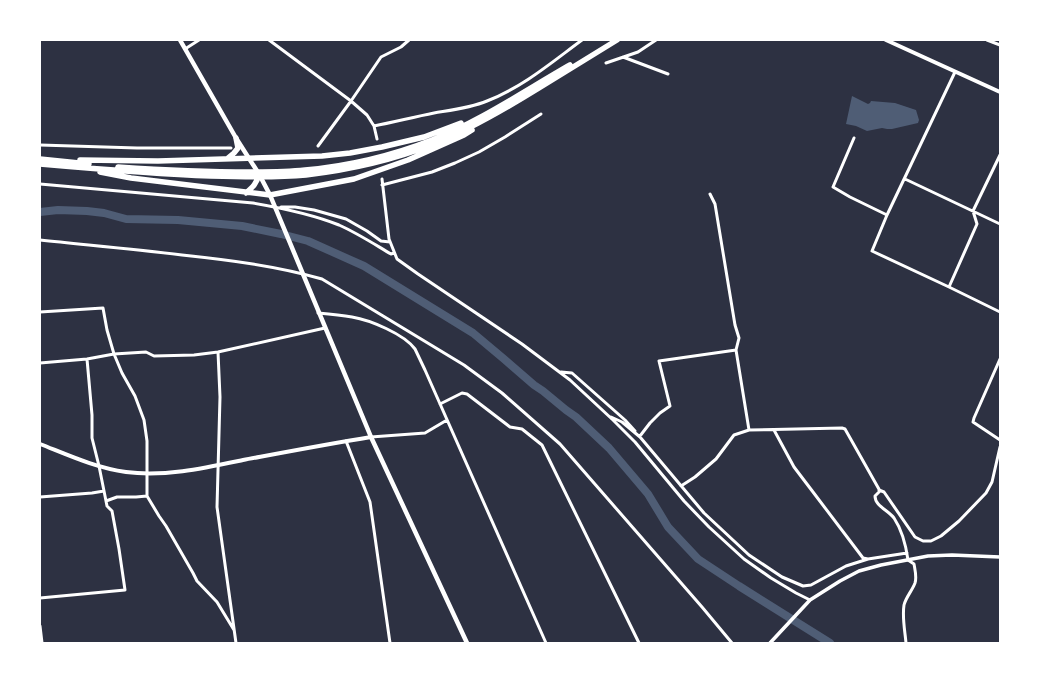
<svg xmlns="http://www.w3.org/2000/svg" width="1040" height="683" font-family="Karla,sans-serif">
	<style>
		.water { fill: #4f5d75 }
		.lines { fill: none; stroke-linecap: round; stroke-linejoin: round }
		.river { stroke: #4f5d75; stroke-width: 8 }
		.minor { stroke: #fff; stroke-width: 3 }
		.tertiary { stroke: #fff; stroke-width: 3.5 }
		.secondary { stroke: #fff; stroke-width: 4 }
		.primary { stroke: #fff; stroke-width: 4.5 }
		.motorway { stroke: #fff; stroke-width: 5.5 }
	</style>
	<rect width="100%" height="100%" fill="#2d3142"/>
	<path class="water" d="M 852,96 L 868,104 L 870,103 L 871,101 L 895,103 L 916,110 L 919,120 L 918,123 L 892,129 L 887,129 L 882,128 L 867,131 L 856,126 L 846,124 Z"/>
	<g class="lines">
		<path class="river" d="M 40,212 L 58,210 L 87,211 L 104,213 L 126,219 L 178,220 L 242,226 L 281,234 L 308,241 L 364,266 L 473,333 L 504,359 L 534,385 L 543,391 L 566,410 L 576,417 L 609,448 L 648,494 L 668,527 L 698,559 L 739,586 L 830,643"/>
		<path class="minor" d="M 269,40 L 351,101 L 367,115 L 374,126 L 377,139
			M 987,40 L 1000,45
			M 185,49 L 199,40
			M 623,57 L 668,74
			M 606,63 L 638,52 L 656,40
			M 955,72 L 887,215 L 872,251 L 949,287 L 1000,312
			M 374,126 C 394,122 414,117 434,113 C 452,110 470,108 487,101 C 523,87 552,62 582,40
			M 854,138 L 833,187 L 850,197 L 887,215
			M 40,145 L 137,148 L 231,148
			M 318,146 L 351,101 L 381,57 L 401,47 L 409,40
			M 382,179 L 389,239 L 397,259 L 418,274 L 522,344 L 570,380 L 613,420 L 635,442 L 684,501 L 709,527 L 744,559 L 771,578 L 796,593 L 810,600
			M 905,179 L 1000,224
			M 40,184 L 253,203 C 282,208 312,214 339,225 C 357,233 374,244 391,254 L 394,253
			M 382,185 L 432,172 L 455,163 L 479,152 L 505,137 L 541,114
			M 710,194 L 715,204 L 735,325 L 739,338 L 736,350 L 749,430
			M 281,207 L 295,207 L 314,210 L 346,219 L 367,231 L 381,241 L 390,242
			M 40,240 C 87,245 135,249 182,255 C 229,260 277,266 322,279 L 464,365 L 502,393 L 560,444 L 702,607 L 732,643
			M 949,287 L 977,224 L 973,211 L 1000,155
			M 40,312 L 103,308 L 107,330 L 114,354 L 122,373 L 135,396 L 144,420 L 147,441 L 147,496 L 159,516 L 166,526 L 193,573 L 197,581 L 217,602 L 234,630
			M 318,313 C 330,314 341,315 352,317 C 370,320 404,334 415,349 L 425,370 L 546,643
			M 218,352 L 220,397 L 217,507 L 236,643
			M 1000,359 L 974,418 L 973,422 L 1000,440
			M 40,363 L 87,359 L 114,354 L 146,352 L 154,356 L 194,355 L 218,352 L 325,328
			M 561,372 L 572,373 L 625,420 L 635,431
			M 440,404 L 462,393 L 467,394 L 510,427 L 522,429 L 542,445 L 639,643
			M 611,417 L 622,422 L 640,437 L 704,513 L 749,555 L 782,577 L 803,586 L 811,585 L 846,566 L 868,559
			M 774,430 L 794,467 L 813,492 L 863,558 L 868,559 L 907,553
			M 640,436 L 650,423 L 660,413 L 670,406 L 659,361 L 736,350
			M 371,437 L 425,433 L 447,420
			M 346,441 L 370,502 L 390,643
			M 681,486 L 695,477 L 716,459 L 734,435 L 749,430 L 842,428 L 845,429 L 880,491 L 875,496 C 875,506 888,510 894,518 C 902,530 906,546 908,560 L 914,564 C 915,570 917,577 915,583 C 912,591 906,597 904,605 C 902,618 905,631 906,643
			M 879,490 L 884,492 L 915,537 L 923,541 L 931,541 L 941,536 L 959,521 L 986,493 L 992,482 L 1000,447
			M 40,497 L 92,493 L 104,491
			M 106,501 L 117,497 L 136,497 L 147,496
			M 40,598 L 125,590 L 119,549 L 112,511 L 107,506 L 99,466 L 92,438 L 92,415 L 87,359
			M 40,626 L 42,643"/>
		<path class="tertiary" d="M 770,643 L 810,600 L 840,581 L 859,571 L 881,565 L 928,556 L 952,555 L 1000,557"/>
		<path class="secondary" d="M 886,40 L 1000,92
			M 40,444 C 68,455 96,468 126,472 C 165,477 205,468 243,460 C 286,452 328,444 371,437"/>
		<path class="primary" d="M 180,40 L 236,138 L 259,174 L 270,195 L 371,437 L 467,643"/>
		<path class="motorway" d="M 228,158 L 234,153 L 238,148 L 236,138
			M 40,159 L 89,164
			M 80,160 L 158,161 L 322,156 L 350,153 L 382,147 L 424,137 L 461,123
			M 40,164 C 97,169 154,174 211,176 C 243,177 275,178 306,175 C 349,170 393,160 434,144 C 471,129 505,109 539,88 C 565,72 591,56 617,40
			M 118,167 C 162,170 207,172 251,172 C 269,172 287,172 305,170 C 349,166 391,156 432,140 C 479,122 526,90 570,65
			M 100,172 L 131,178 L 270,195 L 354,179 L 408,160 L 464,135 L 472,130
			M 246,193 C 253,187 257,183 259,174"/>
	</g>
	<rect width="1040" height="683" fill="none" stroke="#ffffff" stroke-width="82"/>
</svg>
